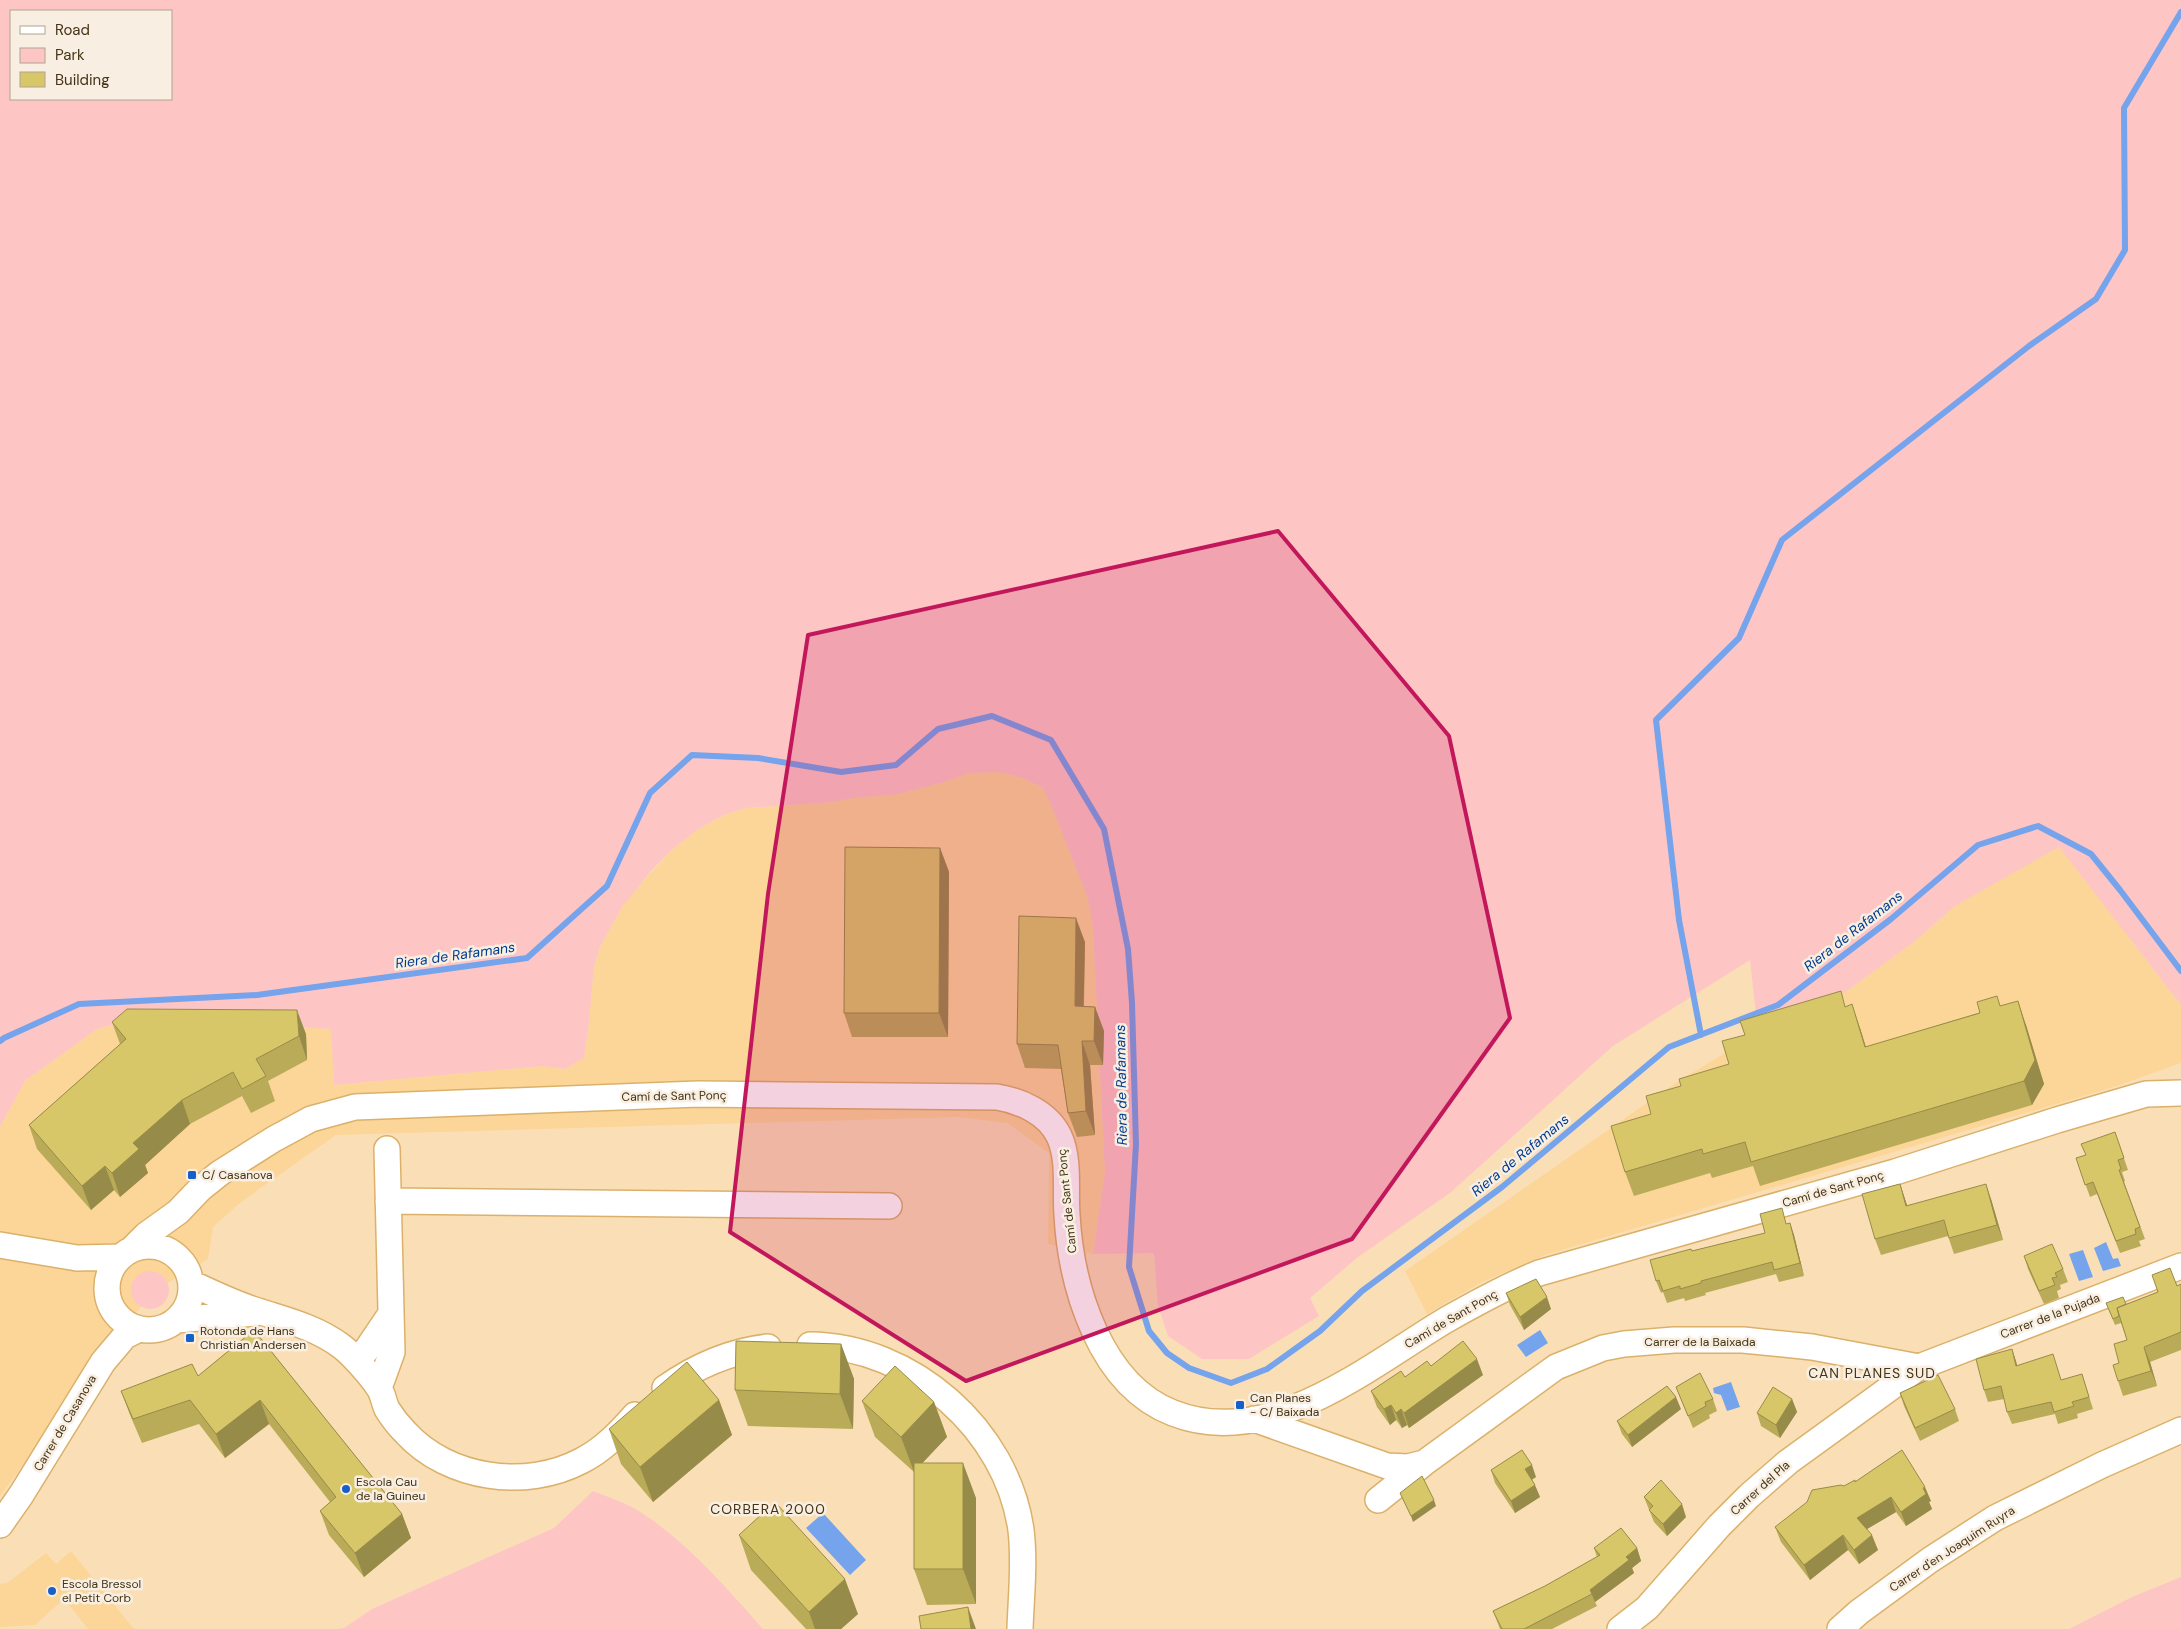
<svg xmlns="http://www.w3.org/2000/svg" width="2181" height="1629" font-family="'DM Sans',sans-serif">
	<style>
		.built { fill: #fcd698 }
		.green { fill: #fdc6c5; fill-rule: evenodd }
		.water { fill: #75a3ec }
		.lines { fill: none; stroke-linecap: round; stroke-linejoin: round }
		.stream { stroke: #75a3ec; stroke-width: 6 }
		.minor-casing { stroke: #dbb16a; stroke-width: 28 }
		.minor { stroke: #fff; stroke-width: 25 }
		.wall { fill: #baab59 }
		.shaded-wall { fill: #978b49 }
		.building { fill: #d8c768; stroke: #978b49 }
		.marked { fill: #c2185b; fill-opacity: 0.2; stroke: #c2185b; stroke-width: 4; stroke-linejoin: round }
		.poi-dot { fill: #175fc9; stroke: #f8efe2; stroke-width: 2 }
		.labels { text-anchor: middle; stroke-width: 5; stroke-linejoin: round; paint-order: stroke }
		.street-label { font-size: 12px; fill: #443315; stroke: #f8efe2 }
		.poi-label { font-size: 12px; fill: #443315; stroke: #f8efe2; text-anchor: start }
		.water-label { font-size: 14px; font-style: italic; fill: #013c8e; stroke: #f8efe2 }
		.neighbourhood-label { font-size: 14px; letter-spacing: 1px; fill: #443315; stroke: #f8efe2 }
	</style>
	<rect width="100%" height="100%" fill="#fadfb6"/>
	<path class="built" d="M 999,772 L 1023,778 L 1043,788 L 1052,807 L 1088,898 L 1093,927 L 1105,1172 L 1093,1254 L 1048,1244 L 1049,1153 L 1007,1123 L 958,1117 L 336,1135 L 241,1202 L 213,1227 L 208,1259 L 151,1293 L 0,1496 L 0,1127 L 25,1081 L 97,1029 L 143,1017 L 332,1029 L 334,1085 L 543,1066 L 565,1069 L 584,1058 L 588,1032 L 594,967 L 600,947 L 622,907 L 636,889 L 674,848 L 697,830 L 724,815 L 746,808 L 833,802 L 853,798 L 898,794 L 948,781 L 968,773 Z
		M 2059,846 L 2181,1005 L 2181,1063 L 2114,1087 L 1545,1255 L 1482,1282 L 1427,1314 L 1405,1271 L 1677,1082 L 1758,1033 L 1844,993 L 1914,942 L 1955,906 Z
		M 71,1551 L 134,1629 L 88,1629 L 64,1599 L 35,1625 L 0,1627 L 0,1584 L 7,1583 L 46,1553 L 56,1564 Z"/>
	<path class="green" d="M 0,0 L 2181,0 L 2181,1005 L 2059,847 L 1955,906 L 1914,942 L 1844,993 L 1758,1033 L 1750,960 L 1613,1046 L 1450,1193 L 1358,1257 L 1310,1298 L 1319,1316 L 1249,1359 L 1202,1359 L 1168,1336 L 1158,1306 L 1154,1253 L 1093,1254 L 1105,1172 L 1093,927 L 1088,898 L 1052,807 L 1043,788 L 1023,778 L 999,772 L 968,773 L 948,781 L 898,794 L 853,798 L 833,802 L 746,808 L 724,815 L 697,830 L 674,848 L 653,869 L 622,907 L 600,947 L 594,967 L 588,1032 L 584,1058 L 565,1069 L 543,1066 L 334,1085 L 331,1029 L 143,1017 L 97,1029 L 25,1081 L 0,1127 ZM 11,11 L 171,11 L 171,99 L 11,99 Z
		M131 1290a19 19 0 1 1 38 0a19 19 0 1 1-38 0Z
		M 593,1491 C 606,1496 620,1501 632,1507 C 682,1536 725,1586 763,1629 L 337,1629 L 344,1628 L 372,1609 L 554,1528 Z
		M 2181,1577 L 2181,1629 L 2069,1629 L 2132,1597 Z"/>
	<path class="water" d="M 2106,1242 L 2113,1259 L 2118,1258 L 2121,1266 L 2103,1271 L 2094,1248 Z
		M 2083,1250 L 2093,1277 L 2079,1281 L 2069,1254 Z
		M 1540,1330 L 1548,1343 L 1526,1357 L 1517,1345 Z
		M 1731,1382 L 1740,1407 L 1727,1411 L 1721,1395 L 1714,1393 L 1713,1388 Z
		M 823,1513 L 866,1560 L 850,1575 L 806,1528 Z"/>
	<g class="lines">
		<path class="stream" d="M 1701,1035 L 1679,920 L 1656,720 L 1739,638 L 1782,540 L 2029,346 L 2096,299 L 2125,250 L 2124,108 L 2181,12
			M 0,1041 L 4,1038 L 79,1004 L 257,995 L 527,958 L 607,886 L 650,793 L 692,755 L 758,758 L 841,772 L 896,765 L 938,729 L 992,716 L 1051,740 L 1104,829 L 1128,949 L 1132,1003 L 1136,1144 L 1129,1267 L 1149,1331 L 1167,1353 L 1189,1368 L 1231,1383 L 1267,1369 L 1320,1331 L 1362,1291 L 1502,1187 L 1669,1047 L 1778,1005 L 1891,919 L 1978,845 L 2038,826 L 2091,854 L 2120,890 L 2181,971"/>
		<defs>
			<path id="minor" d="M 388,1201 L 889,1206
				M 0,1245 L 77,1258 L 120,1257
				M107 1288a42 42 0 1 1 84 0a42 42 0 1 1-84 0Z
				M 131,1250 L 146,1235 L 178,1212 L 200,1189 L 220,1173 L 274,1139 L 311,1119 L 355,1107 L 698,1094 L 997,1097 C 1021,1101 1048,1113 1059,1136 C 1070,1159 1065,1191 1067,1215 C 1071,1287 1100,1385 1173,1413 C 1269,1451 1369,1366 1446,1320 C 1476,1303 1507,1286 1539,1273 L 1895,1172 L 2057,1120 L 2146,1094 L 2181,1093
				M 191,1283 C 214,1294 237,1305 261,1312 C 289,1321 317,1328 341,1346 C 352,1354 371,1376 379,1388 C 383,1394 384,1403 387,1409 C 392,1417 399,1426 406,1433 C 448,1479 526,1490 581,1461 C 603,1450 619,1433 635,1415
				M 177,1320 L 255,1313
				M 810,1345 C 912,1346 1007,1430 1021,1530 C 1025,1563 1021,1597 1020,1629
				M 353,1356 L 365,1352 L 390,1315
				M 379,1388 L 392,1352 L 387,1149
				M 665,1388 C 695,1367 731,1351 768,1347
				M 1254,1419 L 1387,1466 L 1408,1467 L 1424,1463 L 1556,1367 L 1603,1348 L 1624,1344 L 1674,1340 L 1743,1340 L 1812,1347 L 1919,1367
				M 1378,1500 L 1424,1463
				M 0,1525 L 21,1495 L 103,1362 L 125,1336 L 139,1329
				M 1620,1629 L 1647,1608 L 1719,1526 L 1749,1496 L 1788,1462 L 1919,1367 L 2181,1266
				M 1840,1629 L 1859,1612 L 1930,1560 L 1995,1518 L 2102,1465 L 2181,1430"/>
		</defs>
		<use href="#minor" class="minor-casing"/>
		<use href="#minor" class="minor"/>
	</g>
	<path class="wall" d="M 940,848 L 949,872 L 948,1037 L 852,1037 L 844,1013 Z
		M 1085,942 L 1084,1006 L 1095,1007 L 1104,1031 L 1103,1065 L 1090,1065 L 1095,1135 L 1077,1137 L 1068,1113 L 1061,1069 L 1025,1068 L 1017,1044 Z
		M 1846,1006 L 1860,1028 L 1866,1047 L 2001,1006 L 2026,1025 L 2044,1084 L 2032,1105 L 1760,1186 L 1753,1166 L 1712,1178 L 1710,1173 L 1634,1196 L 1625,1172 L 1651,1114 L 1681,1086 L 1729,1064 Z
		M 112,1022 L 306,1034 L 307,1060 L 268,1081 L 275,1101 L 251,1113 L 242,1096 L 190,1124 L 145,1165 L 148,1173 L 120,1197 L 114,1190 L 91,1210 L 37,1149 L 29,1125 L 120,1044 Z
		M 2115,1132 L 2128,1170 L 2122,1172 L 2125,1181 L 2124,1182 L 2145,1239 L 2139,1241 L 2141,1246 L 2120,1253 L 2097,1194 L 2090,1197 L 2076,1158 L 2085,1155 Z
		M 1900,1184 L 1907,1205 L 1991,1199 L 2003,1240 L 1954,1254 L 1948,1236 L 1881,1255 L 1875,1239 Z
		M 1790,1223 L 1794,1235 L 1804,1276 L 1779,1282 L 1776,1274 L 1705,1293 L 1706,1295 L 1685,1301 L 1684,1298 L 1667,1303 L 1663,1292 L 1661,1293 L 1656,1281 L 1692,1251 L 1765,1233 Z
		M 2024,1256 L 2063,1269 L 2068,1282 L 2060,1285 L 2061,1289 L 2057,1291 L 2059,1298 L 2044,1304 L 2028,1269 Z
		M 2181,1284 L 2181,1350 L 2150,1362 L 2157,1386 L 2123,1396 L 2118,1381 L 2119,1363 L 2127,1340 L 2121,1323 L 2115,1325 L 2106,1303 L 2126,1304 Z
		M 1506,1293 L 1551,1309 L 1524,1330 L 1510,1305 Z
		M 254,1330 L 402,1514 L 411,1538 L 364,1577 L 329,1535 L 320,1511 L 330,1502 L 269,1424 L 225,1458 L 199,1424 L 142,1443 L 130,1415 L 121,1391 L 198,1376 Z
		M 841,1344 L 854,1379 L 853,1429 L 748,1426 L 735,1390 Z
		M 2012,1349 L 2017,1365 L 2057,1367 L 2061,1380 L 2082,1374 L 2093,1409 L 2077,1414 L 2078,1418 L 2058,1424 L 2055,1414 L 2012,1424 L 2007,1412 L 2004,1399 L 1988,1402 L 1984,1390 Z
		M 1431,1366 L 1483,1375 L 1409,1428 L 1407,1425 L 1402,1428 L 1396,1420 L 1390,1425 L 1377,1407 L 1371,1391 Z
		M 1676,1387 L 1713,1399 L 1717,1411 L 1709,1415 L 1710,1418 L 1693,1428 Z
		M 1900,1393 L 1955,1409 L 1959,1421 L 1920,1441 L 1904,1406 Z
		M 1792,1399 L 1797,1412 L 1780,1438 L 1761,1426 L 1757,1413 Z
		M 719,1400 L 732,1435 L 653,1502 L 621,1464 L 609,1429 Z
		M 862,1401 L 934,1402 L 947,1437 L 922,1463 L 976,1498 L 976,1604 L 927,1605 L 914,1569 L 914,1472 L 875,1437 Z
		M 1681,1409 L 1632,1447 L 1622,1434 L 1617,1421 Z
		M 1491,1470 L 1536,1477 L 1532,1480 L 1540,1497 L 1515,1513 L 1495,1483 Z
		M 1855,1482 L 1931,1501 L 1929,1502 L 1932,1509 L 1906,1526 L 1896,1512 L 1867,1529 L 1878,1550 L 1859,1564 L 1848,1550 L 1810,1580 L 1781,1542 L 1775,1527 Z
		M 1644,1497 L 1686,1517 L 1667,1536 L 1654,1522 Z
		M 739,1535 L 858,1614 L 841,1629 L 806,1629 L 751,1570 Z
		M 1594,1548 L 1637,1548 L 1641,1561 L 1632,1568 L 1634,1573 L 1595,1602 L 1597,1606 L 1552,1629 L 1500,1629 L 1493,1611 L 1545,1586 L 1597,1557 Z"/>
	<path class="shaded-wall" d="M 940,848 L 949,872 L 948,1037 L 939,1013 Z
		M 1076,918 L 1085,942 L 1083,1030 L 1075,1006 Z
		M 2018,1001 L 2026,1025 L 2044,1084 L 2032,1105 L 2024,1081 Z
		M 1852,1004 L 1860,1028 L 1873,1071 L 1865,1047 Z
		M 1095,1007 L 1104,1031 L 1103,1065 L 1094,1041 Z
		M 297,1010 L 306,1034 L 307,1060 L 299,1036 Z
		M 1082,1041 L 1090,1065 L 1095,1135 L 1086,1111 Z
		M 182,1100 L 190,1124 L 145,1165 L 148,1173 L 120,1197 L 112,1173 L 133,1143 Z
		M 105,1166 L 114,1190 L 91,1210 L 82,1186 Z
		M 1900,1184 L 1905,1199 L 1912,1221 L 1906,1206 Z
		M 1986,1184 L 1991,1199 L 2003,1240 L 1997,1225 Z
		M 1790,1223 L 1794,1235 L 1804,1276 L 1800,1263 Z
		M 1547,1297 L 1551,1309 L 1524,1330 L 1520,1317 Z
		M 841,1344 L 854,1379 L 853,1429 L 840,1394 Z
		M 2144,1347 L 2150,1362 L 2157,1386 L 2151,1371 Z
		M 2012,1349 L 2016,1361 L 2020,1378 L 2016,1366 Z
		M 1477,1359 L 1483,1375 L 1409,1428 L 1404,1413 Z
		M 1676,1397 L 1681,1409 L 1632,1447 L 1628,1435 Z
		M 1792,1399 L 1797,1412 L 1780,1438 L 1776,1425 Z
		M 260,1400 L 269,1424 L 225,1458 L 216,1434 Z
		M 719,1400 L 732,1435 L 653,1502 L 640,1467 Z
		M 934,1402 L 947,1437 L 914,1472 L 901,1437 Z
		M 1391,1405 L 1396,1420 L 1390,1425 L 1384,1409 Z
		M 1401,1409 L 1407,1425 L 1402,1428 L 1396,1413 Z
		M 963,1463 L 976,1498 L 976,1604 L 963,1569 Z
		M 1532,1465 L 1536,1477 L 1529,1481 L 1525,1469 Z
		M 1535,1485 L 1540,1497 L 1515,1513 L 1511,1501 Z
		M 1925,1487 L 1931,1501 L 1929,1502 L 1932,1509 L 1906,1526 L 1901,1512 Z
		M 1891,1497 L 1896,1512 L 1862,1532 L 1857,1518 Z
		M 1434,1500 L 1436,1506 L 1413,1522 L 1411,1516 Z
		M 1682,1504 L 1686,1517 L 1667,1536 L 1663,1524 Z
		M 402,1514 L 411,1538 L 364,1577 L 355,1553 Z
		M 1843,1535 L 1848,1550 L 1810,1580 L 1804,1565 Z
		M 1872,1535 L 1878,1550 L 1859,1564 L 1854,1550 Z
		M 1637,1548 L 1641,1561 L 1632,1568 L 1634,1573 L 1595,1602 L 1590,1590 L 1626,1557 Z
		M 845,1579 L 858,1614 L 841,1629 L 815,1629 L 809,1612 Z
		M 968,1607 L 976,1629 L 971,1629 Z"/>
	<path class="building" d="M 845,847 L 940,848 L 939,1013 L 844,1013 Z
		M 1019,916 L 1076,918 L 1075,1006 L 1095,1007 L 1094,1041 L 1082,1041 L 1086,1111 L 1068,1113 L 1058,1045 L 1017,1044 Z
		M 1841,991 L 1845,1007 L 1852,1004 L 1865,1047 L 1980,1013 L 1977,1002 L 1997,996 L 2000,1006 L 2018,1001 L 2035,1060 L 2024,1081 L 1751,1162 L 1745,1142 L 1703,1154 L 1702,1149 L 1625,1172 L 1611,1126 L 1651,1114 L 1646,1096 L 1681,1086 L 1679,1079 L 1729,1064 L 1722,1041 L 1745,1035 L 1740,1021 Z
		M 127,1009 L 297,1010 L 299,1036 L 256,1059 L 266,1076 L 242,1089 L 233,1072 L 182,1100 L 133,1143 L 139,1149 L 112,1173 L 105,1166 L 82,1186 L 29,1125 L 126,1039 L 112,1022 Z
		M 2115,1132 L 2124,1158 L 2118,1160 L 2121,1169 L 2119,1170 L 2140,1227 L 2135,1229 L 2136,1234 L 2116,1241 L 2093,1182 L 2085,1185 L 2076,1158 L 2086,1155 L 2081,1144 Z
		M 1900,1184 L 1906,1206 L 1986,1184 L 1997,1225 L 1949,1238 L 1944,1220 L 1875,1239 L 1862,1194 Z
		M 1782,1208 L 1786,1224 L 1790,1223 L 1800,1263 L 1774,1270 L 1772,1262 L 1701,1281 L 1701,1283 L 1680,1289 L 1680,1286 L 1663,1291 L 1659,1280 L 1656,1281 L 1650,1260 L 1691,1249 L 1692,1251 L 1765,1233 L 1760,1214 Z
		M 2052,1244 L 2063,1269 L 2055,1273 L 2057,1277 L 2052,1278 L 2055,1285 L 2039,1291 L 2024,1256 Z
		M 2170,1268 L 2177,1286 L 2181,1284 L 2181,1332 L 2144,1347 L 2151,1371 L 2118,1381 L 2113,1365 L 2119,1363 L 2114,1344 L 2127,1340 L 2117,1308 L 2158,1292 L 2152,1275 Z
		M 1536,1279 L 1547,1297 L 1520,1317 L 1506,1293 Z
		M 2123,1297 L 2126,1304 L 2117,1308 L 2119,1316 L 2113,1319 L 2106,1303 Z
		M 254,1330 L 402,1514 L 355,1553 L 320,1511 L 336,1497 L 260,1400 L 216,1434 L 190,1400 L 133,1419 L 121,1391 L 192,1364 L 198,1376 Z
		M 736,1341 L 841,1344 L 840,1394 L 735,1390 Z
		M 1463,1341 L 1477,1359 L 1404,1413 L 1401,1409 L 1396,1413 L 1391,1405 L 1384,1409 L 1371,1391 L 1401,1371 L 1405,1377 L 1427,1361 L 1431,1366 Z
		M 2012,1349 L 2016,1366 L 2053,1354 L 2061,1380 L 2082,1374 L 2089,1397 L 2072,1402 L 2074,1406 L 2054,1412 L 2051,1402 L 2007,1412 L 2001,1386 L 1984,1390 L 1976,1359 Z
		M 687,1362 L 719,1400 L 640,1467 L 609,1429 Z
		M 895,1366 L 934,1402 L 901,1437 L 862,1401 Z
		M 1700,1373 L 1713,1399 L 1705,1402 L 1706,1406 L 1688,1416 L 1676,1387 Z
		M 1938,1375 L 1955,1409 L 1915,1428 L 1900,1393 Z
		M 1667,1386 L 1676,1397 L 1628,1435 L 1617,1421 Z
		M 1773,1387 L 1792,1399 L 1776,1425 L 1757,1413 Z
		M 1522,1450 L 1532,1465 L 1525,1469 L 1535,1485 L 1511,1501 L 1491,1470 Z
		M 1902,1450 L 1925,1487 L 1923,1488 L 1926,1494 L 1901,1512 L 1891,1497 L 1857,1518 L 1872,1535 L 1854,1550 L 1843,1535 L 1804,1565 L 1775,1527 L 1807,1502 L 1812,1490 L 1841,1485 L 1844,1486 L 1855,1480 L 1855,1482 Z
		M 914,1463 L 963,1463 L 963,1569 L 914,1569 Z
		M 1422,1476 L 1434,1500 L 1411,1516 L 1400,1493 Z
		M 1661,1480 L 1682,1504 L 1663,1524 L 1649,1510 L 1653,1506 L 1644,1497 Z
		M 775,1502 L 845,1579 L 809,1612 L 739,1535 Z
		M 1621,1528 L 1637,1548 L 1626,1557 L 1629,1560 L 1590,1590 L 1592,1594 L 1524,1629 L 1502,1629 L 1493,1611 L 1545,1586 L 1600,1555 L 1594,1548 Z
		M 968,1607 L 971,1629 L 921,1629 L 919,1616 Z"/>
	<path class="marked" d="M 1278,531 L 1449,736 L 1510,1018 L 1352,1239 L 966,1381 L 730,1232 L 768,894 L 808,635 Z"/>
	<g class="poi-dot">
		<rect x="187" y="1170" width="10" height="10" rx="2.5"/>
		<rect x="185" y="1333" width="10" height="10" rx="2.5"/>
		<rect x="1235" y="1400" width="10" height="10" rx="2.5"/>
		<circle cx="346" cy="1489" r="5"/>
		<circle cx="52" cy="1591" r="5"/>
	</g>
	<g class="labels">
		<g class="street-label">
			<text transform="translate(674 1096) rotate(-1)" y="4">Camí de Sant Ponç</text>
			<text transform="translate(1833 1189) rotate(-16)" y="4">Camí de Sant Ponç</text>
			<text transform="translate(1067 1201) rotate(-96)" y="4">Camí de Sant Ponç</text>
			<text transform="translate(2050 1316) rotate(-21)" y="4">Carrer de la Pujada</text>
			<text transform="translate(1451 1319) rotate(-30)" y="4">Camí de Sant Ponç</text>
			<text x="1700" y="1346">Carrer de la Baixada</text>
			<text transform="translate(65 1423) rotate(-59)" y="4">Carrer de Casanova</text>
			<text transform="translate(1760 1488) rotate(-42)" y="4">Carrer del Pla</text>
			<text transform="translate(1952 1549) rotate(-33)" y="4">Carrer d'en Joaquim Ruyra</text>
		</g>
		<g class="poi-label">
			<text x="202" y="1179">C/ Casanova</text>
			<text x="200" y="1335">Rotonda de Hans<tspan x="200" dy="14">Christian Andersen</tspan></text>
			<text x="1250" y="1402">Can Planes<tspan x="1250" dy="14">- C/ Baixada</tspan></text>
			<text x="356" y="1486">Escola Cau<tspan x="356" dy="14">de la Guineu</tspan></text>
			<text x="62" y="1588">Escola Bressol<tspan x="62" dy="14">el Petit Corb</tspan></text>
		</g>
		<g class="water-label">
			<text transform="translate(1853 931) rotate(-38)" y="5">Riera de Rafamans</text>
			<text transform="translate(455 955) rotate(-8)" y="5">Riera de Rafamans</text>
			<text transform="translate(1121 1085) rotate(-91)" y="5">Riera de Rafamans</text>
			<text transform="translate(1520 1155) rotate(-39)" y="5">Riera de Rafamans</text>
		</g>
		<g class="neighbourhood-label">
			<text x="1872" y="1378">CAN PLANES SUD</text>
			<text x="768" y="1514">CORBERA 2000</text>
		</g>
	</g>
	<rect x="10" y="10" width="162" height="90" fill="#f8efe2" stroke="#b0a490"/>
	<rect x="20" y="26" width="25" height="8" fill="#ffffff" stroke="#b0a490"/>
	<text x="55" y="35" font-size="15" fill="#443315">Road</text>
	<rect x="20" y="48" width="25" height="15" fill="#fdc6c5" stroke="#b0a490"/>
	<text x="55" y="60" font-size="15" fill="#443315">Park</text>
	<rect x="20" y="72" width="25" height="15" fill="#d8c768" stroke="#b0a490"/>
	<text x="55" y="85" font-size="15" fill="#443315">Building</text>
</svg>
